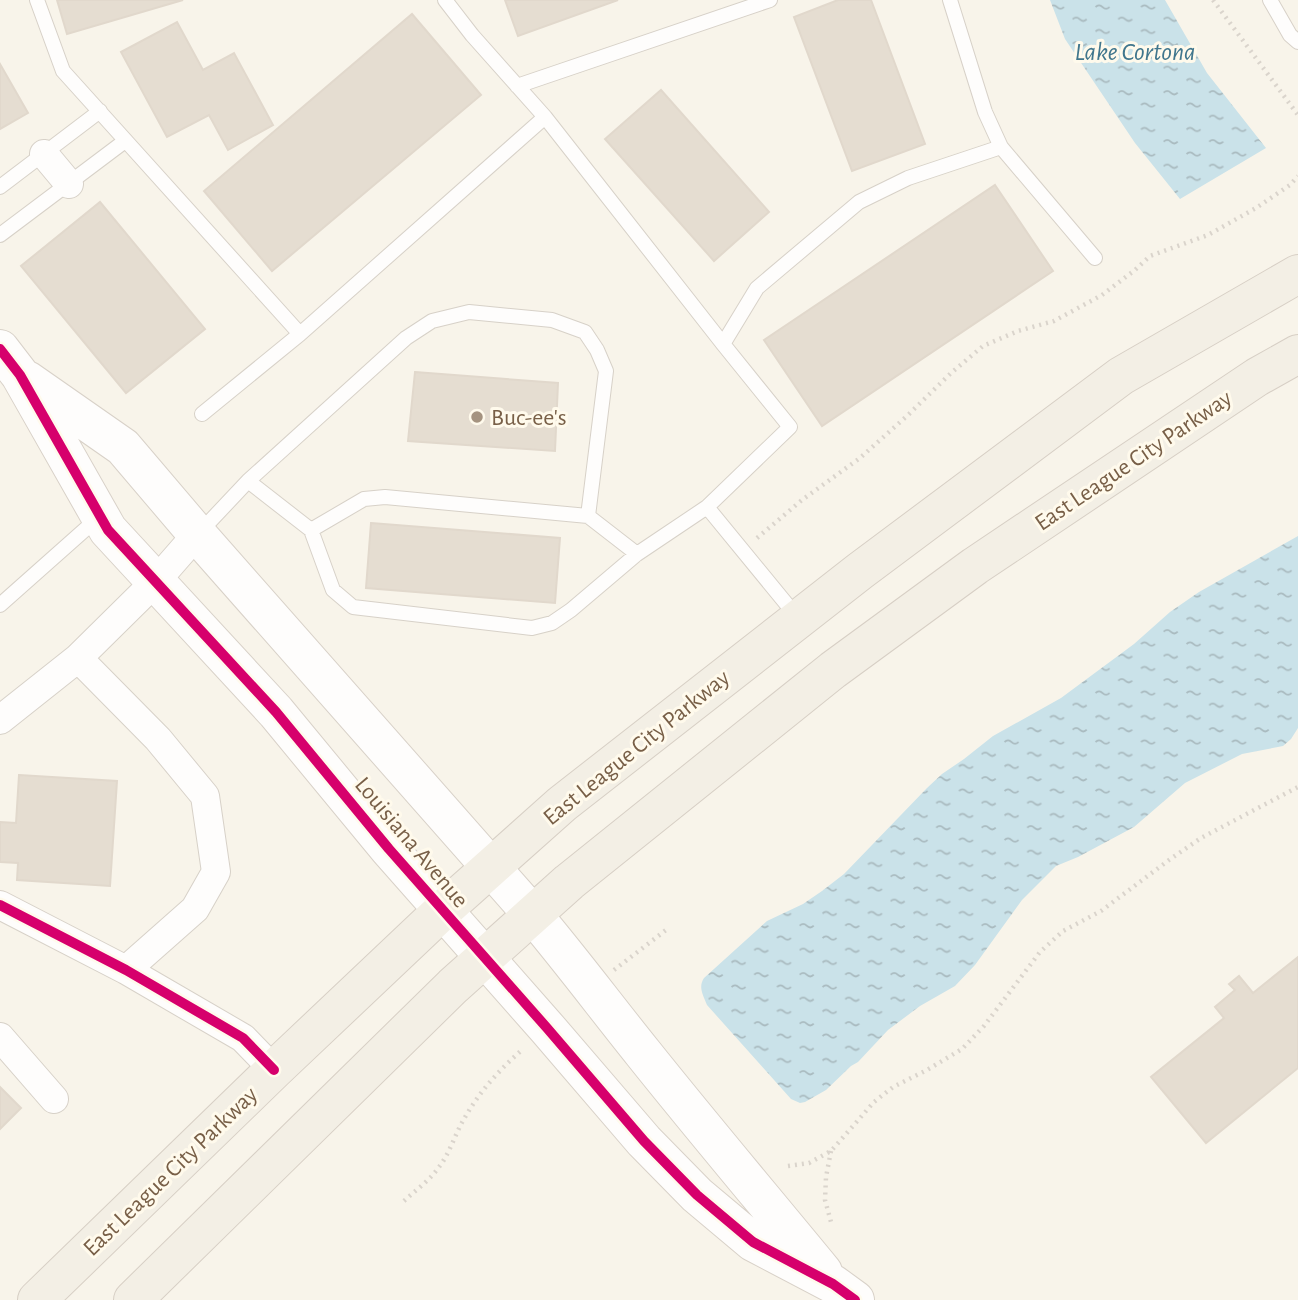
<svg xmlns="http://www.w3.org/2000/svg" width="1298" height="1300" font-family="'Alegreya Sans',sans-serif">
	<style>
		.water { fill: url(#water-ripples) }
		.building { fill: #e5ddd1; stroke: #e1d8cc; stroke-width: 2 }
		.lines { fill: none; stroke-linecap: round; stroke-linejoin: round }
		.lane-casing { stroke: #d7d1c8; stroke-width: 16 }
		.street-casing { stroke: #d7d1c8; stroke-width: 30 }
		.secondary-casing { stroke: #d8d1c8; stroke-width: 40 }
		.primary-casing { stroke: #d7cfc5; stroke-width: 40 }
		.path { stroke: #dad4cc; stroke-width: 4.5; stroke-dasharray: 2 5; stroke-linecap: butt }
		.lane { stroke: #fefdfc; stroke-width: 14 }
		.street { stroke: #fefdfc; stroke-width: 28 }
		.secondary { stroke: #fefdfc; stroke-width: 38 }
		.primary { stroke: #f3efe5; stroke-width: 38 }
		.cycleway-casing { stroke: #fffaec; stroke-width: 15 }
		.cycleway { stroke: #d6006c; stroke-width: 10 }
		.poi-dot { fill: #a59380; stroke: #fffaec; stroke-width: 2.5 }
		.labels { text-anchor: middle; stroke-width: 6; stroke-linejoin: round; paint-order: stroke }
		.poi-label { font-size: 24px; fill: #785f47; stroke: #fffaec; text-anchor: start }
		.street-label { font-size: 24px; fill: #785f47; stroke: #fffaec }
		.water-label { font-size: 26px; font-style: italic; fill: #40768d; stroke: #fffaec }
	</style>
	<defs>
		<pattern id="water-ripples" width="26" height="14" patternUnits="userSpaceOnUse" patternTransform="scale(1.75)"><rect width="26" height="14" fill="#cae2e9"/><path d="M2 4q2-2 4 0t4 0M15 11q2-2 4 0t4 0" fill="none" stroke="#a9babf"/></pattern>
	</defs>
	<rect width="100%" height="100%" fill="#f8f4ea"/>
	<path class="water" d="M 1050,0 L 1165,0 L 1207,73 L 1266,148 L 1180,199 L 1135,143 L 1065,39 Z
		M 1298,536 L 1298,728 L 1291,739 L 1283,746 L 1242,754 L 1185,783 L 1134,827 L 1078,857 L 1056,866 L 1022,900 L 975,965 L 955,986 L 920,1006 L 888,1030 L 858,1062 L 851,1066 L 826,1090 L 805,1102 L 800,1103 L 791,1099 L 707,1005 C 703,995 698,987 704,978 L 767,921 L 803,904 L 822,891 L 844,874 L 927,788 L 942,774 L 964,759 L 993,736 L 1061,698 L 1134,644 L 1170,612 L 1199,592 Z"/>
	<path class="building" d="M 57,0 L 183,0 L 67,34 Z
		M 505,0 L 618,0 L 518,36 Z
		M 838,0 L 871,0 L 925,144 L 852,171 L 794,17 Z
		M 412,14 L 481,95 L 272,271 L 204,191 Z
		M 177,22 L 203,70 L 234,53 L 273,125 L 228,150 L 209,115 L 167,137 L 121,52 Z
		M 0,64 L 28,113 L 0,129 Z
		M 661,90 L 769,212 L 714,261 L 605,139 Z
		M 995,185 L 1053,271 L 822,426 L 764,340 Z
		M 100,202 L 205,329 L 126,393 L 21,266 Z
		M 415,372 L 558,383 L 555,451 L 408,441 Z
		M 371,523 L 560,538 L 555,603 L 366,588 Z
		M 19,775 L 117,781 L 110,886 L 17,880 L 18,863 L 0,862 L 0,822 L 16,823 Z
		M 1298,957 L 1298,1068 L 1206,1143 L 1151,1077 L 1224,1018 L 1215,1007 L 1235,990 L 1229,984 L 1239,976 L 1253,993 Z
		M 0,1087 L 21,1108 L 0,1129 Z"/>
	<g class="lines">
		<defs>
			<path id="lane" d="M 37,0 L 63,71 L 300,334
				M 950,0 L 985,112 L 1001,147 L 1095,258
				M 1270,0 L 1290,35 L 1298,42
				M 517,86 L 770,0
				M 0,187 L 100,111
				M 0,235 L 125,141
				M 723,344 L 757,288 L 859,202 L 908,178 L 1001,147
				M 202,414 L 300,334 L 545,117
				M 248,481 L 406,338 L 432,321 L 469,312 L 552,320 L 585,332 L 597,350 L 606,371 L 588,516 L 637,554
				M 707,507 L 798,618
				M 311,530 L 364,499 L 385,497 L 588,516
				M 199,533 L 248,481 L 311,530 L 333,590 L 353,607 L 532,628 L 552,623 L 571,610 L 637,554 L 707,507 L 790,427 L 723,344 L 545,117 L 472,35 L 445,0
				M 0,605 L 98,518"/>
			<path id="street" d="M 44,154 L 69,184
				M 78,658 L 158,739 L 205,796 L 216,872 L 195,909 L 126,970
				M 0,720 L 78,658 L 156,581 L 197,534
				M 0,905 L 126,970 L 243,1038 L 274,1070
				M 0,1037 L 54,1099"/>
			<path id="secondary" d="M 0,349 L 20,375 L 108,530 L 276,712 L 389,849 L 547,1028 L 644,1141 L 697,1195 L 753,1242 L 833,1284 L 855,1300
				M 27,380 L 123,447 L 197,534 L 533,915 C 571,960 606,1007 643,1053 C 702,1127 763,1199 823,1272"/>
			<path id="primary" d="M 37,1300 L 274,1070 L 442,911 L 562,804 L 860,571 L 1121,376 L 1298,274
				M 133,1300 L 453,986 L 569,882 L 833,670 L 975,566 L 1257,377 L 1298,354"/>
		</defs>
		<use href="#lane" class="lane-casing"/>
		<use href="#street" class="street-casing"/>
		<use href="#secondary" class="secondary-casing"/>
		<use href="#primary" class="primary-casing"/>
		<path class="path" d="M 1213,0 L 1298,115
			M 757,538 L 802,500 L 860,458 L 908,415 L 951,373 L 983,346 L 1018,331 L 1054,321 L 1102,295 L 1135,270 L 1150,256 L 1208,235 L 1256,208 L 1290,185 L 1298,176
			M 614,970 L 666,930
			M 831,1151 L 826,1177 L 825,1200 L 831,1222
			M 788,1166 L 809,1163 L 831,1151 L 874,1102 L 893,1087 L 927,1070 L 962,1049 L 984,1026 L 1040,952 L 1063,931 L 1101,911 L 1169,860 L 1201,838 L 1298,787
			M 404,1201 C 416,1190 430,1180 439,1167 C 450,1153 455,1134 464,1119 C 479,1092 500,1069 523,1049"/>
		<use href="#lane" class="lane"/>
		<use href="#street" class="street"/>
		<use href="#secondary" class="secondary"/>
		<use href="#primary" class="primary"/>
		<defs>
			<path id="cycleway" d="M 0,349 L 20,375 L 108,530 L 276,712 L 389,849 L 547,1028 L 644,1141 L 697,1195 L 753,1242 L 833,1284 L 855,1300
				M 0,905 L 126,970 L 243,1038 L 274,1070"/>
		</defs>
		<use href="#cycleway" class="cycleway-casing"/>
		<use href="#cycleway" class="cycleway"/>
	</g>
	<circle class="poi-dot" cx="477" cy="417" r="7"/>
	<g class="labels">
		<g class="poi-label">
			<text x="491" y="425">Buc-ee's</text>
		</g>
		<g class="street-label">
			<text transform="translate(1133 460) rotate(-34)" y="8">East League City Parkway</text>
			<text transform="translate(636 747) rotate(-39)" y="8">East League City Parkway</text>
			<text transform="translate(412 842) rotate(50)" y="8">Louisiana Avenue</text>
			<text transform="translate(170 1171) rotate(-44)" y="8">East League City Parkway</text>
		</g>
		<g class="water-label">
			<text x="1135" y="60">Lake Cortona</text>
		</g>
	</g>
</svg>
